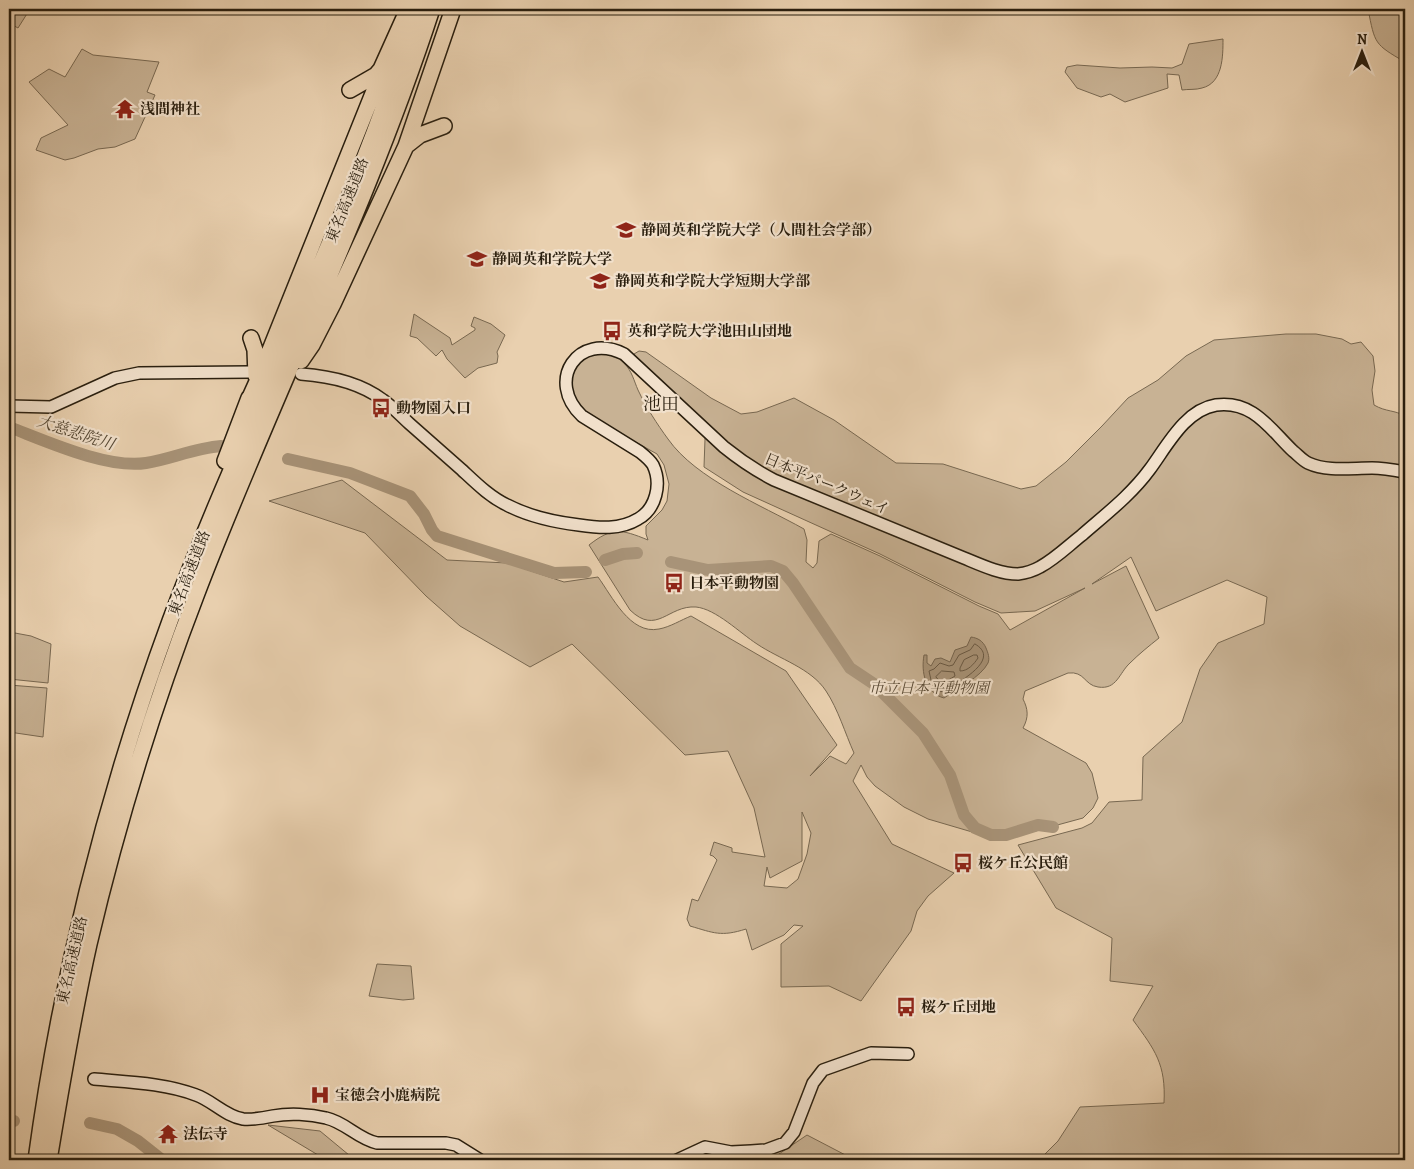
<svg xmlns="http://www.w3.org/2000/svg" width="1414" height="1169" font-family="Alegreya,'Noto Serif JP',serif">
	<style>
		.green { fill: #c8b294; stroke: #786851; fill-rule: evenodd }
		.water { fill: #a89378; stroke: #75644e }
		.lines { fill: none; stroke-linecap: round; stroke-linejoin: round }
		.shore { stroke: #685843; stroke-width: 1 }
		.river { stroke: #a89378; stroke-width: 12 }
		.secondary-casing { stroke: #291e0e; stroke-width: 14 }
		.highway-casing { stroke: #291e0e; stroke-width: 18 }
		.secondary { stroke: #f1e0cb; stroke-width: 11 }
		.highway { stroke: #e9d0af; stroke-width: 15 }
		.labels { text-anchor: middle; stroke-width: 4.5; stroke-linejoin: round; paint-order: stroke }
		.poi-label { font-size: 15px; font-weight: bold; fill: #291e0e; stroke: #f1e0cb; text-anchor: start }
		.street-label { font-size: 15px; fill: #291e0e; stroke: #f1e0cb }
		.park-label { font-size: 15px; font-style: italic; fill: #594a36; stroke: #f1e0cb }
		.water-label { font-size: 16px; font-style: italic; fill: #554733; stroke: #f1e0cb }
		.quarter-label { font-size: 18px; fill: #291e0e; stroke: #f1e0cb }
	</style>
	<rect width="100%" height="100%" fill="#e9d0af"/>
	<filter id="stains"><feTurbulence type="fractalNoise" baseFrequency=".004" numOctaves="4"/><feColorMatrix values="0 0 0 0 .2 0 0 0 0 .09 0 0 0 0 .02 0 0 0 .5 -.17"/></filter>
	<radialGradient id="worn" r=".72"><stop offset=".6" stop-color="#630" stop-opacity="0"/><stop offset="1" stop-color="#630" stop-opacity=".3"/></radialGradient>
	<path class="green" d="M 9,9 L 30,9 L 18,28 L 9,23 Z
		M 1368,9 L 1405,9 L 1405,62 C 1374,44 1375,44 1368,9 Z
		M 1223,39 C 1223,56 1223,83 1202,88 C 1196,90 1188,89 1182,90 L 1179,75 L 1167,74 L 1168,88 L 1125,102 L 1110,94 L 1101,97 L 1077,88 L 1065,72 L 1067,67 L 1077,65 L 1120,68 L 1152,67 L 1172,68 L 1182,64 L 1189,44 Z
		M 82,49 L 93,55 L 159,62 L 147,92 L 155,95 L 135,139 L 115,147 L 98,149 L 74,158 L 65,160 L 36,150 L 41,138 L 68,125 L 29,82 L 49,69 L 65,77 Z
		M 414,314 L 450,338 L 452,345 L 475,330 L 475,328 L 471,326 L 474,317 L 491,324 L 505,335 L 497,352 L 498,356 L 497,363 L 478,368 L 465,378 L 447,359 L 442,350 L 436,356 L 417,338 L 410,336 Z
		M 1286,334 L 1316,334 L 1342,339 L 1351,344 L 1361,342 L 1373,356 L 1375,371 L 1372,390 L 1374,405 C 1386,412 1395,410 1405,416 L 1405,468 L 1376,465 L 1399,478 L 1405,477 L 1405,1160 L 1039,1160 L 1058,1141 L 1080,1107 L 1164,1103 C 1166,1064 1155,1050 1133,1020 L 1153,986 L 1110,981 L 1112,938 L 1056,908 L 1018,845 L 1082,828 L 1092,823 L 1109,802 L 1142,800 L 1143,757 L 1182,722 L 1200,669 L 1218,643 L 1264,624 L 1267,597 L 1227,580 L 1156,611 L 1131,557 L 1092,584 L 1126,566 L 1159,638 C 1149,646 1139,654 1130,663 C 1119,673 1117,690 1098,687 C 1084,685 1085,671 1068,673 L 1025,691 L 1023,699 C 1028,709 1029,717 1023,728 L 1086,763 L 1092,773 L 1098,798 L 1093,808 L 1083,818 L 1017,836 L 996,839 L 928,819 L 904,807 L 875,786 L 867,777 L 861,765 L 853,781 L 892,844 L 954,873 L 928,896 L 917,911 L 911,931 L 861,1001 L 829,986 L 781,987 L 781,944 L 803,926 L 794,925 L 784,935 L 752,950 L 746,929 C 721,937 714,933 690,926 L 687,919 L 692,899 L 698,901 L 717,860 L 713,856 L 710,855 L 714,842 L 732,848 L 732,852 L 765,857 L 754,808 L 728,751 L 685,755 L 572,644 L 530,667 L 460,626 L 426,596 L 365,533 L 269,501 L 342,480 L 447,560 L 507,563 L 564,582 L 598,577 C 612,596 630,635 659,629 C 670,627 681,620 691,616 L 786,671 L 837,745 L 810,776 L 830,756 L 846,764 L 854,753 C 845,733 838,709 826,691 C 811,668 779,659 757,644 C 740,633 716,609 696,607 C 668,605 657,636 630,610 L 589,545 C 612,527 621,529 648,540 L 646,534 L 646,526 L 662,510 L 667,501 L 669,484 L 664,465 L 657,454 L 596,420 L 584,412 L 572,397 L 570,376 L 582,357 C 597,354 612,350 624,363 C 632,371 634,381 638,390 C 646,407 657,424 668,439 C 696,479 761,505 804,529 L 807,540 L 806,562 L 813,568 L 817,563 L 819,541 L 831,534 L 880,556 L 979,606 L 998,614 L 1010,630 L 1085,588 L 1035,611 L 1001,613 L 975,602 L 880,554 L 743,492 L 704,467 L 705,439 L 707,423 L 635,358 L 634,354 L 639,351 L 646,352 L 711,398 L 741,414 L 757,412 L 794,398 L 834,420 L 896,463 L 943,464 L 1021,489 L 1036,486 L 1066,462 L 1102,426 L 1128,398 L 1158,380 L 1186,356 L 1214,340 ZM 802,812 L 811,833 L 807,854 L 798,879 L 787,888 L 764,886 L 767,867 L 770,878 L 802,861 Z
		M 15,633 L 31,636 L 51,644 L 48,683 L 9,679 L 9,634 Z
		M 9,685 L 47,688 L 43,737 L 9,732 Z
		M 377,964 L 411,966 L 414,999 L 403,1000 L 369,996 Z
		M 268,1125 L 320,1131 L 355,1160 L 324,1160 L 318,1155 Z
		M 807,1135 L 855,1160 L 705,1160 L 720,1155 L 776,1156 Z"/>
	<path class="water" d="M 971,637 C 978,638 983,641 986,648 C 988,653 990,658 988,663 C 981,677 957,689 944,698 C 925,693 921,672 924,655 L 927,655 L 927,663 L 931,666 L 935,659 L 941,658 L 950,662 L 955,650 L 967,646 Z"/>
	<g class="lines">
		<path class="shore" d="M 975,644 C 1003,660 956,683 944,692 L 939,691 L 931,680 L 929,671 L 934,669 L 940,663 L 949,666 L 953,665 L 959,655 L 970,650 Z
			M 974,655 L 977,655 L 978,658 C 974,664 968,671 960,671 L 960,668 L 964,660 Z
			M 942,671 L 954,672 L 955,676 L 942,684 L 936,677 Z"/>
		<path class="river" d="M 9,427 C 46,441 107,469 146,463 C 171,459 195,448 221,446
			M 288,459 L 350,473 L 410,496 L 424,514 L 432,530 L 437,536 L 554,573 L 586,572
			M 605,560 L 623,554 L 637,553
			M 671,562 L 708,570 L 771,566 L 783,571 L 793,583 L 850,668 L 874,684 L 923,733 L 950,775 L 964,815 L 975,828 L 991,835 L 1006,835 L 1038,825 L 1053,827
			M 9,1121 L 14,1121
			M 90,1123 L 117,1129 L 138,1141 L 162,1160"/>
		<defs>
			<path id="secondary" d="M 301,374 C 329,376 359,382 383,400 C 393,407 402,417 411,425 C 428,440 445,455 462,470 C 476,483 490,497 507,505 C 530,517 554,522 579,525 C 599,528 620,530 638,519 C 656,509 662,484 653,465 C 650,460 645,456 640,452 L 582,416 C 545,381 578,331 624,354 L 724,447 C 740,460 755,470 774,480 L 964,558 C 981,565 1000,574 1018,574 C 1026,573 1033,571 1040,567 C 1055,559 1068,546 1082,535 C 1106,514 1131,495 1150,469 C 1167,446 1185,410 1216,405 C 1253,400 1270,429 1293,451 C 1298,455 1302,460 1308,463 C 1327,472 1351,468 1372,468 C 1383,468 1394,470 1405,472
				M 9,406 L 51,407 L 115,378 L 139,373 L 250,372
				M 94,1079 C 127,1082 165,1083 196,1095 C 213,1101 225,1116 243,1119 C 253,1120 263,1118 273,1116 C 289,1113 310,1114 326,1118 C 345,1122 358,1139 377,1143 L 446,1143 L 456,1145 L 480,1160
				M 677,1160 L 705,1147 L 731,1152 L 751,1151 L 766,1150 L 785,1143 L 794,1132 L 813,1083 L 823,1070 L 871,1053 L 908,1054"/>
			<path id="highway" d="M 350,90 L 376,75 L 381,69 L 408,9
				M 406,146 L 453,9
				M 251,338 L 255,350 L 256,376
				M 301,361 L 312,345 L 333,304 L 406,146 L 420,135 L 444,126
				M 246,406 L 260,375 L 390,51
				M 225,461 L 249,398
				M 36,1160 C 61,976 106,795 170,621 C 217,495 275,373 327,249 C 361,170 391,90 418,9
				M 49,1160 C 61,1088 73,1015 89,944 C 117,825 153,707 197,593 C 272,397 367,209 432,9"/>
		</defs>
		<use href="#secondary" class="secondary-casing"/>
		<use href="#highway" class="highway-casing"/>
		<use href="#secondary" class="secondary"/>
		<use href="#highway" class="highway"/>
	</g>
	<defs>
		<symbol id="temple-bare" viewBox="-9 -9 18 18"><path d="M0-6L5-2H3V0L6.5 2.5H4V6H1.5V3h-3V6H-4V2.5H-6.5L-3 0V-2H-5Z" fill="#8f2418" stroke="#f1e0cb" stroke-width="2.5" paint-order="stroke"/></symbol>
		<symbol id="university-bare" viewBox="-9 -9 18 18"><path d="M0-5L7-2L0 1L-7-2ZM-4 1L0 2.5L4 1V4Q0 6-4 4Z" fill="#8f2418" stroke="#f1e0cb" stroke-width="2.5" paint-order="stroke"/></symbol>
		<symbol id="school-bare" viewBox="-9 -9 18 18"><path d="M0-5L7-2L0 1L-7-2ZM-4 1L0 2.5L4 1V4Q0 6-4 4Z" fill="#8f2418" stroke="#f1e0cb" stroke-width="2.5" paint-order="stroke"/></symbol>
		<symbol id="bus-bare" viewBox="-9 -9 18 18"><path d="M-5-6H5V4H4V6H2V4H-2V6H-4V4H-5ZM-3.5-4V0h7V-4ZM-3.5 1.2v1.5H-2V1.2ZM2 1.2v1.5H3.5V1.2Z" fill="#8f2418" stroke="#f1e0cb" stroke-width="2.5" paint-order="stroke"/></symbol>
		<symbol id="hospital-bare" viewBox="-9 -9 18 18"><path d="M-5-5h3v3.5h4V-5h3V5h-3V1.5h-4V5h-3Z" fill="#8f2418" stroke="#f1e0cb" stroke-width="2.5" paint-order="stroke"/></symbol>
	</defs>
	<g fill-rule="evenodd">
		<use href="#temple-bare" x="111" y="95" width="28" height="28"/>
		<use href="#university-bare" x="612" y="216" width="28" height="28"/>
		<use href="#school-bare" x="463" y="245" width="28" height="28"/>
		<use href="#university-bare" x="586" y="267" width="28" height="28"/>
		<use href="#bus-bare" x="598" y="317" width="28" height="28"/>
		<use href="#bus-bare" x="367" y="394" width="28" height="28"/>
		<use href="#bus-bare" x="660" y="569" width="28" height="28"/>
		<use href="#bus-bare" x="949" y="849" width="28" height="28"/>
		<use href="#bus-bare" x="892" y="993" width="28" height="28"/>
		<use href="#hospital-bare" x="306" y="1081" width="28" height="28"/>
		<use href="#temple-bare" x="154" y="1120" width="28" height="28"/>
	</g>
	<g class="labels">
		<g class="poi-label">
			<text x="140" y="114">浅間神社</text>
			<text x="641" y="235">静岡英和学院大学（人間社会学部）</text>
			<text x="492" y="264">静岡英和学院大学</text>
			<text x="615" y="286">静岡英和学院大学短期大学部</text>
			<text x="627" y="336">英和学院大学池田山団地</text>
			<text x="396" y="413">動物園入口</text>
			<text x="689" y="588">日本平動物園</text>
			<text x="978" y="868">桜ケ丘公民館</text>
			<text x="921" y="1012">桜ケ丘団地</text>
			<text x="335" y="1100">宝徳会小鹿病院</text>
			<text x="183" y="1139">法伝寺</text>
		</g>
		<g class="street-label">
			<text transform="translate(347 200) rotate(-68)" y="5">東名高速道路</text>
			<text transform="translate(827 484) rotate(23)" y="5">日本平パークウェイ</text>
			<text transform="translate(189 573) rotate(-69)" y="5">東名高速道路</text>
			<text transform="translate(72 960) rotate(-77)" y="5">東名高速道路</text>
		</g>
		<g class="park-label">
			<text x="929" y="693">市立日本平動物園</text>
		</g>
		<g class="water-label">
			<text transform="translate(76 432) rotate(18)" y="6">大慈悲院川</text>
		</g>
		<g class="quarter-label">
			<text x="661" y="410">池田</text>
		</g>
	</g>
	<rect width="1414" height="1169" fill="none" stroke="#e9d0af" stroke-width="30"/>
	<rect x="10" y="10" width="1394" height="1149" fill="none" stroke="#291e0e" stroke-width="2.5"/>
	<rect x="15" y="15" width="1384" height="1139" fill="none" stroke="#291e0e"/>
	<g transform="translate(1362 52)" stroke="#f1e0cb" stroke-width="4" paint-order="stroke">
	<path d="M0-4L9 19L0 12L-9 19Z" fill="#291e0e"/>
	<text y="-8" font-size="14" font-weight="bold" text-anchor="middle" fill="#291e0e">N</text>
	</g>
	<rect width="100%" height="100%" filter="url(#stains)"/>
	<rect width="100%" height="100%" fill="url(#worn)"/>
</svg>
